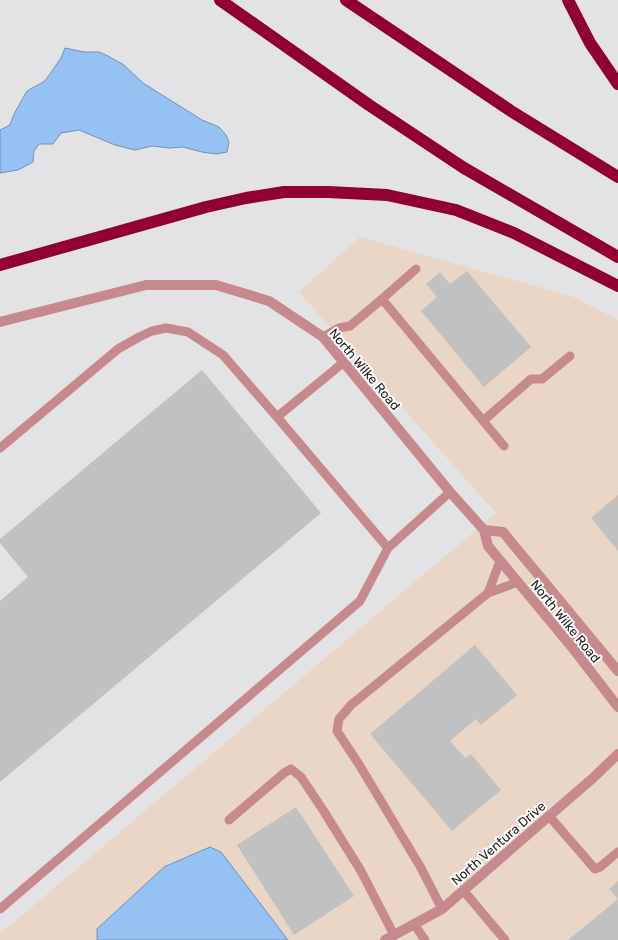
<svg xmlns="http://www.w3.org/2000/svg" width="618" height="940" font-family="Rubik,sans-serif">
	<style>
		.commercial { fill: #e9d6c6 }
		.water { fill: #96c1f3; stroke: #7290b3 }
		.building { fill: #c2c1c2 }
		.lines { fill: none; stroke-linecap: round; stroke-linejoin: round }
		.service { stroke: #c6898e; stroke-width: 9 }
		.minor { stroke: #c6898e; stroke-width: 10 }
		.tertiary { stroke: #c6898e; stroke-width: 10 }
		.motorway { stroke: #900030; stroke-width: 12 }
		.labels { text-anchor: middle; stroke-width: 4; stroke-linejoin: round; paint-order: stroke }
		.street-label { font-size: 13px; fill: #1f1f1f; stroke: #fff }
	</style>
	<rect width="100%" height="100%" fill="#e3e3e5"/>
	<path class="commercial" d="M 360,237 L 574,297 L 618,320 L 618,940 L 0,940 L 0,934 L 496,513 L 299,292 Z"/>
	<path class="water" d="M 65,48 L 84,52 L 99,52 L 108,56 L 124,65 L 143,83 L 202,120 L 219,127 L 226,135 L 229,142 L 227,152 L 216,154 L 202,152 L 183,147 L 169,148 L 152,146 L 135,150 L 115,145 L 79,130 L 61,133 L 53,144 L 39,144 L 34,151 L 33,162 L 18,170 L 0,173 L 0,130 L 10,125 L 14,114 L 27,91 L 45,81 L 61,58 Z
		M 210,847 L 221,852 L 288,940 L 97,940 L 97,929 L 164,867 Z"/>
	<path class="building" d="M 467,271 L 531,347 L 484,387 L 421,311 L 437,297 L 426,284 L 440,272 L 450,284 Z
		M 202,370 L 321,513 L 0,782 L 0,601 L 28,577 L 0,543 L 0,539 Z
		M 618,495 L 618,551 L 591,518 Z
		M 475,645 L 517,695 L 481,725 L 476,719 L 450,741 L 465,758 L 471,754 L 501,790 L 452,831 L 370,734 Z
		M 296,807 L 354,896 L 294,935 L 237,845 Z
		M 618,881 L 618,940 L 568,940 L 618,899 L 609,889 Z"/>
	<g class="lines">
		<path class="service" d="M 382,299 L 416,269
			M 323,337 L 339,328 L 350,326 L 382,299 L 504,446
			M 483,421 L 531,379 L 542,379 L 570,356
			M 0,448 L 118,349 L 139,337 L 152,331 L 166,328 L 188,332 L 223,355 L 277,417 L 344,362
			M 388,548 L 450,492
			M 488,593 L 500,561
			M 571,646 L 585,633
			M 549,816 L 595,869 L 600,867 L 618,852
			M 229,820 L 284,773 L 291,769 L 301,777 L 323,810 L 361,871 L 394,935
			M 463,890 L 505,940
			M 0,909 L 360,601 L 388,548 L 277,417
			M 442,909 L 421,868 L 360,766 L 337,731 L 339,719 L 351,705 L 488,593 L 518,582
			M 414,924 L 425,940"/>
		<path class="minor" d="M 385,940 L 442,909 L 593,778 L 618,754"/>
		<path class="tertiary" d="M 0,322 L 146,285 L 216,285 L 269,301 L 323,337 L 450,492 L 484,530 L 488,546 L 571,646 L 618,707
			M 484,530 L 503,532 L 618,671"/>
		<path class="motorway" d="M 220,0 L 369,105 L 464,168 L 618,257
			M 346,0 L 511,111 L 618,177
			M 568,0 L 590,43 L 618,84
			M 0,265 L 206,207 L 246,198 L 284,192 L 328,192 L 387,195 L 456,210 L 514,233 L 618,286"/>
	</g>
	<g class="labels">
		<g class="street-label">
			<text transform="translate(365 369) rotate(50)" y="5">North Wilke Road</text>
			<text transform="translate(566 621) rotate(51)" y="5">North Wilke Road</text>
			<text transform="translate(498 843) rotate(-41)" y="5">North Ventura Drive</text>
		</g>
	</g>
</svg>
